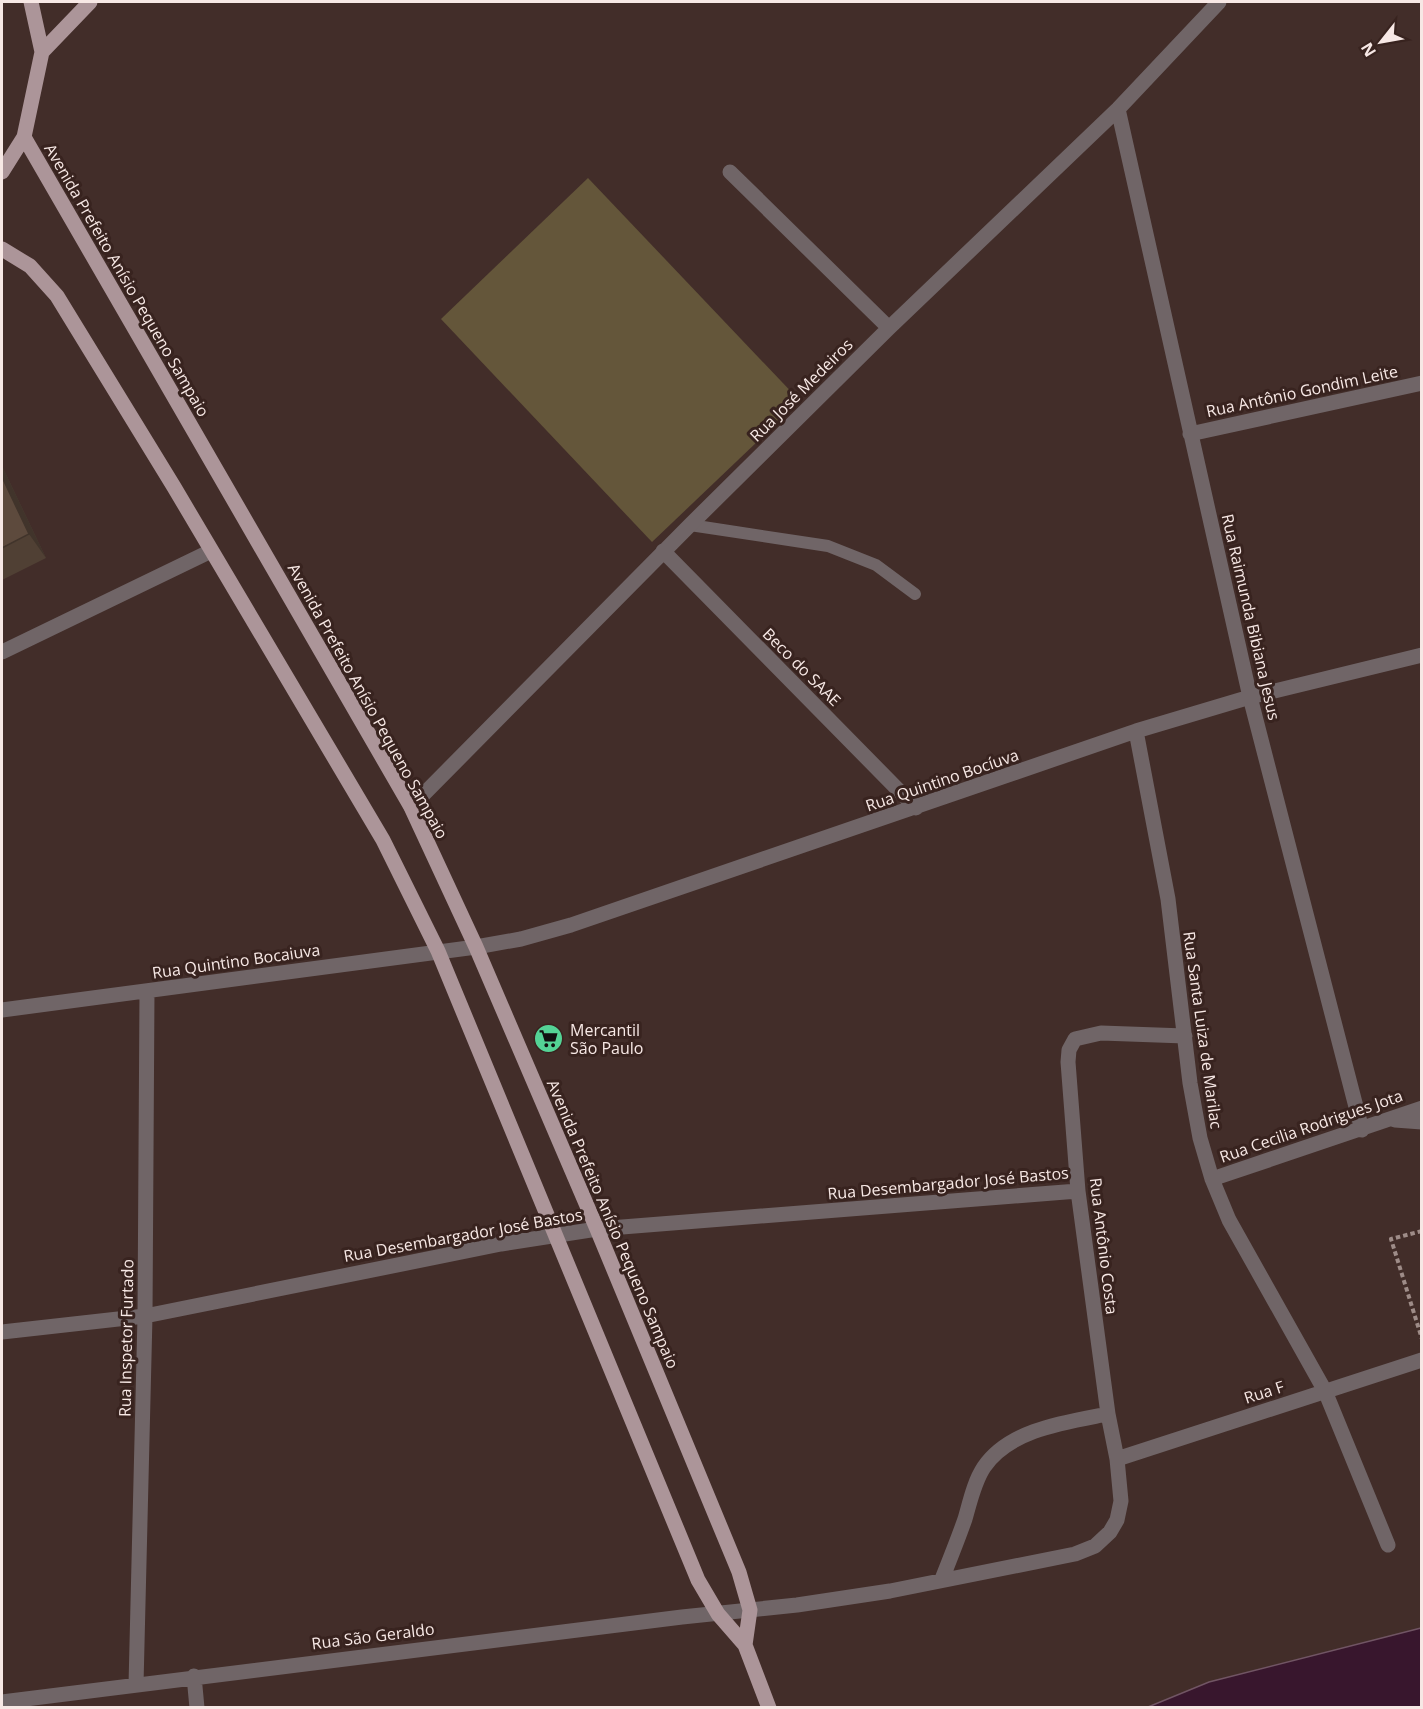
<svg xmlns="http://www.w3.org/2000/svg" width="1423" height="1709" font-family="'Open Sans',sans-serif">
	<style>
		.green { fill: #64563a }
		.water { fill: #38162d; stroke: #715564; stroke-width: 1.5 }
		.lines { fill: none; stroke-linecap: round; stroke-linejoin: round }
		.path { stroke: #9e8c88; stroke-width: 4; stroke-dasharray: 4.5 3; stroke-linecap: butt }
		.service { stroke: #706567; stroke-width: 12 }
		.minor { stroke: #706567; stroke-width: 15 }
		.primary { stroke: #ac9599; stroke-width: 15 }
		.wall { fill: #504034 }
		.shaded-wall { fill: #41342b }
		.building { fill: #5d4a3d; stroke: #41342b; stroke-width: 1.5 }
		.labels { text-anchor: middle; stroke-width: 6; stroke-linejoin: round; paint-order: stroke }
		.street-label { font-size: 16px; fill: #f7e8e5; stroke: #38231f }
		.poi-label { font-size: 16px; fill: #f7e8e5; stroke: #38231f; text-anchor: start }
	</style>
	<rect width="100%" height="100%" fill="#422d29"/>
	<path class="green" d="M 588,178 L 800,401 L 652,542 L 441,319 Z"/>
	<path class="water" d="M 1421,1628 L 1421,1707 L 1148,1707 L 1209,1682 Z"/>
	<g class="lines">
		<path class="path" d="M 1422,1231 L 1391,1239 L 1422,1339"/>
		<path class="service" d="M 690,525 L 828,546 L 876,565 L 915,594"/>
		<path class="minor" d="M 1118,109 L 1250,697 L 1362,1130
			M 730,172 L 889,328
			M 1190,434 L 1422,383
			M 663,551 L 916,808
			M 2,652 L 211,551
			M 1136,731 L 1168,899 L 1190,1083 L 1200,1138 L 1212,1179 L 1229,1220 L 1325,1391 L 1388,1545
			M 411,807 L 690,525 L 889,328 L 1118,109 L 1219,2
			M 2,1010 L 476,947 L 521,939 L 571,925 L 1136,731 L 1250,697 L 1422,655
			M 1395,1120 L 1422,1122
			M 1212,1179 L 1422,1108
			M 2,1332 L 145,1316 L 501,1244 L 597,1229 L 1078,1191
			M 1117,1459 L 1422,1360
			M 942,1579 C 950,1559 958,1539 965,1519 C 970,1502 974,1482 984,1467 C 1010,1429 1067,1422 1108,1414
			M 194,1676 L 197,1708
			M 136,1685 L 145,1316 L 147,991
			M 2,1702 L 682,1617 L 797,1605 L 890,1591 L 1075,1554 L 1095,1546 L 1110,1532 L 1117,1520 L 1121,1501 L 1117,1459 L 1108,1414 L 1078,1191 L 1068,1062 L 1069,1050 L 1075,1039 L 1101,1033 L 1185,1036"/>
		<path class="primary" d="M 42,52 L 90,2
			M 24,137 L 411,807 L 476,947 L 597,1229 L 739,1572 L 750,1610 L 745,1645
			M 2,172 L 24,137 L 42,52 L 31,2
			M 2,249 L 30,266 L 57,296 L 174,487 L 383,840 L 438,951 L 698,1580 L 718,1614 L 745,1645 L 769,1708"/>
	</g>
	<path class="wall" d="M 2,466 L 46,558 L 2,580 Z"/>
	<path class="shaded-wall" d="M 2,466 L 46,558 L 29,534 L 2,477 Z"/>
	<path class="building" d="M 2,477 L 29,534 L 2,548 Z"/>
	<defs>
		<symbol id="supermarket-disc" viewBox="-11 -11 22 22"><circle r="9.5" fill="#54d396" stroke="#38231f"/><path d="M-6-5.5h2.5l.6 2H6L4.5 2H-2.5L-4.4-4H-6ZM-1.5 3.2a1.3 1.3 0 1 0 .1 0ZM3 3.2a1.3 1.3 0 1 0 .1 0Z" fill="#111"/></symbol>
	</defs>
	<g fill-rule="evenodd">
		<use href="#supermarket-disc" x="532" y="1022" width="33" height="33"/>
	</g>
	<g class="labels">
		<g class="street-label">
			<text transform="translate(127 280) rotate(60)" y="6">Avenida Prefeito Anísio Pequeno Sampaio</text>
			<text transform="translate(801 390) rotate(-45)" y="6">Rua José Medeiros</text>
			<text transform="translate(1302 391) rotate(-12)" y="6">Rua Antônio Gondim Leite</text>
			<text transform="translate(1251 617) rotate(77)" y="6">Rua Raimunda Bibiana Jesus</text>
			<text transform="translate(802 667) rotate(45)" y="6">Beco do SAAE</text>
			<text transform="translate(368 701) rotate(61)" y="6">Avenida Prefeito Anísio Pequeno Sampaio</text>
			<text transform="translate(942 780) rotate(-19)" y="6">Rua Quintino Bocíuva</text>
			<text transform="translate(236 961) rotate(-8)" y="6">Rua Quintino Bocaiuva</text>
			<text transform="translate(1203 1030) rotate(82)" y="6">Rua Santa Luiza de Marilac</text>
			<text transform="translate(1311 1126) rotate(-19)" y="6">Rua Cecilia Rodrigues Jota</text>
			<text transform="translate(948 1183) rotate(-5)" y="6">Rua Desembargador José Bastos</text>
			<text transform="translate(613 1224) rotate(67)" y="6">Avenida Prefeito Anísio Pequeno Sampaio</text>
			<text transform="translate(463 1235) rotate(-10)" y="6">Rua Desembargador José Bastos</text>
			<text transform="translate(1104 1246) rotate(83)" y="6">Rua Antônio Costa</text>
			<text transform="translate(126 1338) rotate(-89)" y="6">Rua Inspetor Furtado</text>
			<text transform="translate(1264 1392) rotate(-18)" y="6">Rua F</text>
			<text transform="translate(373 1636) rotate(-7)" y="6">Rua São Geraldo</text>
		</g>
		<g class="poi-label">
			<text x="570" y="1036">Mercantil<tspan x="570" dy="18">São Paulo</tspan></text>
		</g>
	</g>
	<rect width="1423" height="1709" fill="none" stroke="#f7e8e5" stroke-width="6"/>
	<g transform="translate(1381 42) rotate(239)" stroke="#38231f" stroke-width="4.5" paint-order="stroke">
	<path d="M0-4.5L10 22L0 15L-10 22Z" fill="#f7e8e5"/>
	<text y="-9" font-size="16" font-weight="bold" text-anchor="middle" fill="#f7e8e5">N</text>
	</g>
</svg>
